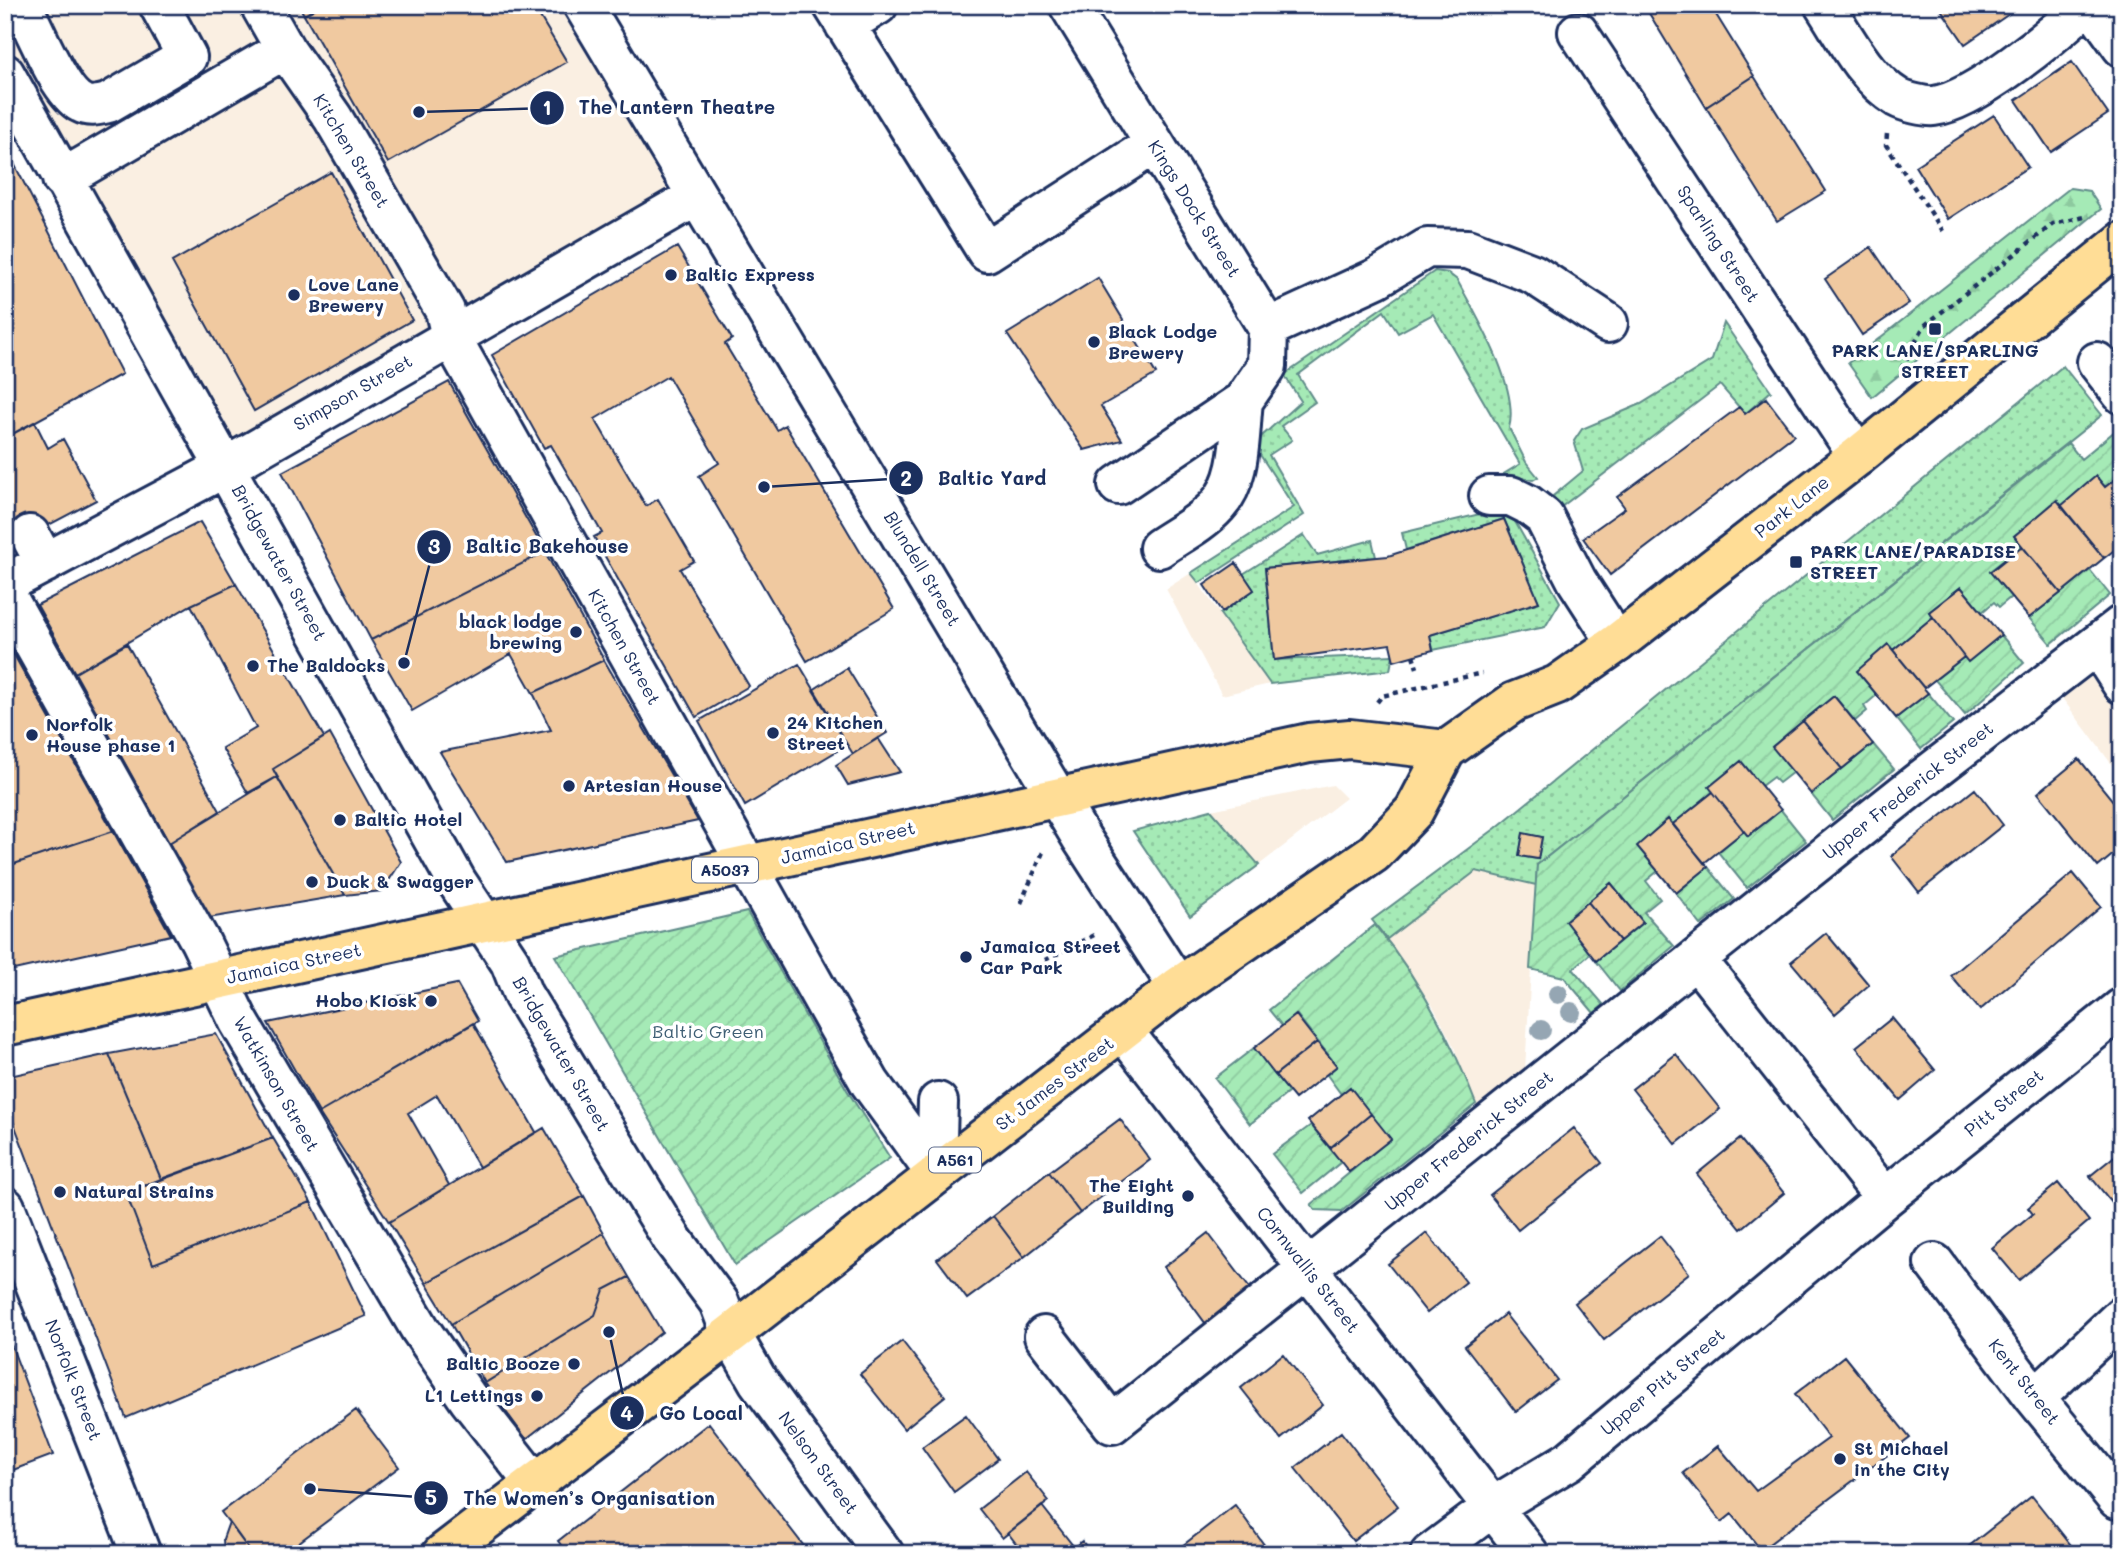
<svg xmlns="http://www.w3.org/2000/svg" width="2127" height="1559" font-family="Mali,sans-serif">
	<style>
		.built { fill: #faefe2 }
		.grass { fill: url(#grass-dots); stroke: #608c8a; stroke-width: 2; fill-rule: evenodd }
		.forest { fill: url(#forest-firs); stroke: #608c8a; stroke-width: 2 }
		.garden { fill: url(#garden-furrows); stroke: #608c8a; stroke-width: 2 }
		.building { fill: #f0c9a0; stroke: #1b2f5e; stroke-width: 2 }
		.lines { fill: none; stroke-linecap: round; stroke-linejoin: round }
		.minor-casing { stroke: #1b2f5e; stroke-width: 44 }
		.major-casing { stroke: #1b2f5e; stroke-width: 44 }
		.path { stroke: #1b2f5e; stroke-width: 4.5; stroke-dasharray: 5 5; stroke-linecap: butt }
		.minor { stroke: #fff; stroke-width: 38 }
		.major { stroke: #ffdd96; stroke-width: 38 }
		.tree { fill: #95a6b3 }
		.poi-dot { fill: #1b2f5e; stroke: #fff; stroke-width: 2.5 }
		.labels { text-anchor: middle; stroke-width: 7; stroke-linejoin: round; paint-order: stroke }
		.shield { fill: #fff; stroke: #5f6d8e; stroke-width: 2 }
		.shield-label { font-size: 16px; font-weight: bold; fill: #1b2f5e }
		.street-label { font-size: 18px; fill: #1b2f5e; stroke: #fff }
		.poi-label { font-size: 18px; font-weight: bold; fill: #1b2f5e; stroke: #fff; text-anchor: start }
		.park-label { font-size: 18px; fill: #3e5e74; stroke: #fff }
		.leader { fill: none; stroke: #1b2f5e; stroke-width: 2.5 }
		.callout-dot { fill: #1b2f5e; stroke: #fff; stroke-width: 2.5 }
		.mark-label { font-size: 21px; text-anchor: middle; font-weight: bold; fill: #fff }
		.callout-label { font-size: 19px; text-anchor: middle; font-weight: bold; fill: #1b2f5e; stroke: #fff; stroke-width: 7; stroke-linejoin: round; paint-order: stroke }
	</style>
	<defs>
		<pattern id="grass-dots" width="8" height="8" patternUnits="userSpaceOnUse" patternTransform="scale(1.75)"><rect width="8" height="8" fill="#a5eab6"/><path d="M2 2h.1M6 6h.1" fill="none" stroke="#8dc99f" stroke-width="1.8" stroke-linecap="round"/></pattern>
		<pattern id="forest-firs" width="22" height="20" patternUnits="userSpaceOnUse" patternTransform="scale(1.75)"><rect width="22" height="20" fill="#a5eab6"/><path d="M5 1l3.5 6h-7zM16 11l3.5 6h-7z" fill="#8dc99f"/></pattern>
		<pattern id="garden-furrows" width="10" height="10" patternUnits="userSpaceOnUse" patternTransform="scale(1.75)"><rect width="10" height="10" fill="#a5eab6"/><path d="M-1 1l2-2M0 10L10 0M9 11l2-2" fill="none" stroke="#8dc99f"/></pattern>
	</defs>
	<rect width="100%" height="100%" fill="#fff"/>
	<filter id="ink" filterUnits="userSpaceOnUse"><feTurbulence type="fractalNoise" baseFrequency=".0143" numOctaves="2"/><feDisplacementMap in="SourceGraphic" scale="14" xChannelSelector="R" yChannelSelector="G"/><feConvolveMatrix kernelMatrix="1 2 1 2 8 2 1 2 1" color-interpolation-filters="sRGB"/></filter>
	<g filter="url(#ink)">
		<path class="built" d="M 5,5 L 583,5 L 697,196 L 226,467 L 5,74 Z
			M 1191,573 L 1270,684 L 1222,695 L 1166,589 Z
			M 2122,625 L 2122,778 L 2050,682 Z
			M 1333,785 L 1346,798 L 1259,865 L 1211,810 Z
			M 1476,871 L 1536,885 L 1525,1070 L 1477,1109 L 1454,1047 L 1434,1008 L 1387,939 Z"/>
		<path class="grass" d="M 1435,271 L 1448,273 L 1457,280 C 1476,315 1520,388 1509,428 L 1526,462 L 1538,477 L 1533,480 L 1502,475 L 1520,464 L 1433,314 L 1398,333 L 1384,311 L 1298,375 L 1315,402 L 1281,426 L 1292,440 L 1269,455 L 1304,515 L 1199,583 L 1191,573 L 1294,507 L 1253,444 L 1301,401 L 1284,375 Z
			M 1724,323 L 1771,391 L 1745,414 L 1720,385 L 1561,507 L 1553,496 L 1583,471 L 1574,441 L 1582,429 L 1641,404 L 1712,360 Z
			M 2063,366 L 2102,415 L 1537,865 L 1536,885 L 1476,871 L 1387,939 L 1372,920 L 1496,828 ZM 1523,834 L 1542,837 L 1538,859 L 1519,856 Z
			M 1496,510 L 1513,518 L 1560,602 L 1545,627 L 1433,650 L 1430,635 L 1539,602 L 1504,519 L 1406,550 L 1402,533 Z
			M 1304,535 L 1317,555 L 1372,540 L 1376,557 L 1265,568 L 1274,660 L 1393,655 L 1390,670 L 1270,684 L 1220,614 L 1254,590 L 1243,574 Z
			M 1211,810 L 1259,865 L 1190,916 L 1133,831 Z"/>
		<path class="forest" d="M 2070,188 L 2089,191 L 2101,209 L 1872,397 L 1848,363 Z"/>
		<path class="garden" d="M 2115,431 L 2122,439 L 2122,474 L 2105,487 L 2096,477 L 2061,506 L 2057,501 L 2014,536 L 2022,546 L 1990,571 L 2011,597 L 1999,607 L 1994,602 L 1982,612 L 1961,587 L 1929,612 L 1933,617 L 1893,650 L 1888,645 L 1857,671 L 1877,695 L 1864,706 L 1867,711 L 1855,721 L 1834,696 L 1773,746 L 1793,772 L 1779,783 L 1773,777 L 1761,786 L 1713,792 L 1673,824 L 1668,819 L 1638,846 L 1658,871 L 1646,881 L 1660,899 L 1644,912 L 1674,946 L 1620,991 L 1596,961 L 1643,922 L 1611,883 L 1565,921 L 1590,954 L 1573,969 L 1604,1005 L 1594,1013 L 1564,977 L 1530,969 L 1537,865 L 2068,443 L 2081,459 Z
			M 2090,570 L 2110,595 L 2051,644 L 2029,618 Z
			M 2001,635 L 2024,663 L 1965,715 L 1935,680 L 1964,657 L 1968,661 Z
			M 1928,693 L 1953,723 L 1921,749 L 1896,718 Z
			M 1873,744 L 1894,769 L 1832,820 L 1811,794 Z
			M 1781,810 L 1806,841 L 1747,888 L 1718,852 L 1744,831 L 1748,836 Z
			M 1708,867 L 1734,899 L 1701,925 L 1676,893 Z
			M 747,912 L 847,1090 L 890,1158 L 735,1265 L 555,956 Z
			M 1375,925 C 1420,980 1451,1038 1476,1104 L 1342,1211 L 1315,1210 L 1311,1205 L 1390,1139 L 1350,1087 L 1341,1094 L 1327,1075 L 1337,1066 L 1297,1015 L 1282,1026 L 1269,1010 Z
			M 1254,1048 L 1289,1092 L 1250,1124 L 1215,1078 Z
			M 1311,1125 L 1341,1162 L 1303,1193 L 1272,1154 Z"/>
		<path class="building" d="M 299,5 L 321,5 L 304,15 Z
			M 321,5 L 533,5 L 567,62 L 388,163 L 304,15 Z
			M 1644,5 L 1710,5 L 1754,76 L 1706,107 Z
			M 1938,5 L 2003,5 L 2009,14 L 1965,44 Z
			M 2072,62 L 2108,114 L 2051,152 L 2016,100 Z
			M 1754,76 L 1826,191 L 1777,221 L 1706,107 Z
			M 1994,115 L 2028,167 L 1948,219 L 1915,166 Z
			M 5,146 L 122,374 L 5,438 Z
			M 331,172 L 412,320 L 254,411 L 172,262 Z
			M 677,247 L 732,339 L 725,344 L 777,430 L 785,425 L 894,609 L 807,661 L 699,476 L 719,463 L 668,376 L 595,419 L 646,506 L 658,499 L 694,561 L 680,569 L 749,686 L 696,717 L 594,537 L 602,533 L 551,445 L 544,448 L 492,355 Z
			M 1871,247 L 1909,303 L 1862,335 L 1825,279 Z
			M 1098,278 L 1156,374 L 1101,406 L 1122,440 L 1084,450 L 1007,334 Z
			M 449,382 L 545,552 L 371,640 L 282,472 Z
			M 1766,398 L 1794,435 L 1610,575 L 1583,538 L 1625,508 L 1617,497 L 1739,407 L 1745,414 Z
			M 35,422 L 48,448 L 63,439 L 96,500 L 9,546 L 5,538 L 5,438 Z
			M 2122,474 L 2122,544 L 2104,558 L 2061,506 L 2096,476 L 2105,487 Z
			M 2057,500 L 2104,558 L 2061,593 L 2014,536 Z
			M 1504,519 L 1539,602 L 1430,635 L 1433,650 L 1394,661 L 1390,644 L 1274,660 L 1265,568 L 1388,556 Z
			M 200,522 L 236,584 L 191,605 L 75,673 L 37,605 Z
			M 2022,546 L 2061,593 L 2029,618 L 1990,572 Z
			M 545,552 L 604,660 L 533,693 L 511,654 L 412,711 L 371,640 Z
			M 1236,563 L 1254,590 L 1222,612 L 1204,585 Z
			M 236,584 L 324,737 L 273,769 L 277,777 L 248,793 L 222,748 L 256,728 L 191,605 Z
			M 1961,587 L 2001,635 L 1968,662 L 1929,612 Z
			M 1933,617 L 1964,657 L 1924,688 L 1893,650 Z
			M 5,639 L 113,831 L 5,867 Z
			M 127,644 L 220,811 L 169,843 L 75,673 Z
			M 1888,644 L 1928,693 L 1896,718 L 1857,671 Z
			M 604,660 L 698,821 L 507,862 L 440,752 L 551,730 L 533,693 Z
			M 799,664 L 847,745 L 745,806 L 699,721 Z
			M 847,668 L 887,733 L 853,754 L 813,690 Z
			M 1834,696 L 1873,744 L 1842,769 L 1803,721 Z
			M 1803,721 L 1842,769 L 1811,794 L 1772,747 Z
			M 330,734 L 401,862 L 382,891 L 345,895 L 273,769 Z
			M 878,738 L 900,772 L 848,785 L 836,765 Z
			M 2079,759 L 2122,812 L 2122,847 L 2098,867 L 2038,793 Z
			M 1741,761 L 1781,810 L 1748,836 L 1709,787 Z
			M 277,777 L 345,895 L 209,918 L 169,843 Z
			M 1975,789 L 2003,825 L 1919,892 L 1891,856 Z
			M 1713,792 L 1744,831 L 1704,863 L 1673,824 Z
			M 1668,819 L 1708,867 L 1676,893 L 1637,846 Z
			M 113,831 L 171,935 L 5,972 L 5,867 Z
			M 1523,833 L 1542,837 L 1538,859 L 1519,856 Z
			M 2073,873 L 2101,907 L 1980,1010 L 1951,976 Z
			M 1611,883 L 1643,922 L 1620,941 L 1588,902 Z
			M 1588,902 L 1620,941 L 1596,961 L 1565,921 Z
			M 1826,933 L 1869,985 L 1835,1014 L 1791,962 Z
			M 457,984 L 478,1021 L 319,1113 L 268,1023 Z
			M 1296,1015 L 1317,1042 L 1275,1075 L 1254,1048 Z
			M 1892,1018 L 1935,1070 L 1900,1100 L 1856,1047 Z
			M 473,1023 L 536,1132 L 479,1167 L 437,1095 L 408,1113 L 449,1185 L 389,1222 L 319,1113 Z
			M 216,1034 L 273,1138 L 161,1179 L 109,1054 Z
			M 1317,1042 L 1337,1066 L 1295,1099 L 1275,1075 Z
			M 109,1054 L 161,1179 L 126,1193 L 153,1264 L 311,1202 L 366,1316 L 126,1418 L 5,1100 L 5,1077 Z
			M 1676,1054 L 1720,1109 L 1676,1144 L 1632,1089 Z
			M 1350,1087 L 1371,1114 L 1330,1148 L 1308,1121 Z
			M 1371,1114 L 1391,1139 L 1349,1172 L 1330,1148 Z
			M 1120,1119 L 1150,1160 L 1080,1213 L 1049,1172 Z
			M 544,1128 L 584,1196 L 426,1283 L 389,1222 Z
			M 1574,1128 L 1602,1163 L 1518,1230 L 1490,1195 Z
			M 273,1138 L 311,1202 L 153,1264 L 126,1193 Z
			M 1740,1139 L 1784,1193 L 1741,1229 L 1697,1174 Z
			M 2122,1150 L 2122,1213 L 2121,1214 L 2090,1176 Z
			M 1049,1172 L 1080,1213 L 1024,1257 L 993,1216 Z
			M 2058,1183 L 2089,1221 L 2019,1280 L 1992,1248 L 2033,1214 L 2028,1208 Z
			M 584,1196 L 604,1233 L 451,1324 L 426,1283 Z
			M 993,1216 L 1024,1257 L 967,1299 L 937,1259 Z
			M 604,1233 L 629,1277 L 604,1290 L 595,1315 L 485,1383 L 451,1324 Z
			M 1208,1233 L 1251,1290 L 1206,1324 L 1164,1267 Z
			M 1427,1233 L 1466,1282 L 1427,1313 L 1388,1264 Z
			M 1660,1236 L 1689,1273 L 1604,1340 L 1575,1303 Z
			M 629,1277 L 662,1332 L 526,1439 L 485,1383 L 595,1315 L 604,1290 Z
			M 1505,1314 L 1557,1380 L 1516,1412 L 1465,1346 Z
			M 5,1329 L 53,1455 L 5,1473 Z
			M 902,1341 L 945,1396 L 904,1429 L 860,1374 Z
			M 1283,1354 L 1323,1405 L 1281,1439 L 1241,1388 Z
			M 1844,1356 L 1910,1438 L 1761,1550 L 1732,1514 L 1722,1522 L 1683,1473 L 1718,1446 L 1756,1491 L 1829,1438 L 1795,1394 Z
			M 356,1410 L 399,1467 L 290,1549 L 294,1554 L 252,1554 L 221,1512 Z
			M 966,1415 L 998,1459 L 954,1492 L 922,1447 Z
			M 709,1423 L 810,1554 L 568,1554 L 558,1541 Z
			M 1341,1432 L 1398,1506 L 1353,1541 L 1295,1468 Z
			M 1026,1472 L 1049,1501 L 1002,1538 L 979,1509 Z
			M 2032,1496 L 2078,1554 L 1973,1554 L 1968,1547 Z
			M 1235,1505 L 1265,1546 L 1255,1554 L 1187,1554 L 1182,1546 Z
			M 1042,1506 L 1074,1547 L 1066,1554 L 1024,1554 L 1008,1533 Z
			M 229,1522 L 252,1554 L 224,1554 L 223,1539 Z
			M 1082,1541 L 1092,1554 L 1066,1554 L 1074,1547 Z"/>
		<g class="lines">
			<defs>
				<path id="minor" d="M 22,5 C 34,28 60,93 81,103 C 90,108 99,105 108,103 L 187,57 L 159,5
					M 260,5 L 285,49 L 333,118 L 445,311 L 451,337 L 833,1018 L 870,1083 L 936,1174
					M 583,5 L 1082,839 L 1178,987
					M 833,5 L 987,252 L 1153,145
					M 1069,5 L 1268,328 L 1377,278 L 1427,248 L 1468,249 L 1533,274 L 1608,323
					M 1824,5 C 1845,37 1864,77 1898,98 C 1905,102 1926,107 1934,106 C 1975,101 2055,34 2086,5
					M 2092,5 L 2122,47
					M 845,25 L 878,5
					M 1578,32 L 1858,456
					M 5,74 L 457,882 L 510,962 L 523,995 L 672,1239 L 719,1302 L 731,1334 L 758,1381 L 884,1554
					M 62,179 L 285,49
					M 2097,362 L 2122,394
					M 1118,485 L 1243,401 L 1267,366 L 1268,328
					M 1489,496 L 1511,496 L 1527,504 L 1544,517 L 1577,581 L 1617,643
					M 30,535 L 45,563
					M 1159,548 C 1178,535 1202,523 1217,506 C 1242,479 1239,435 1243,401
					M 5,584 L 226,467 L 697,196
					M 5,593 L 200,941 L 238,1020 L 420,1329 L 469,1400 L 535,1484
					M 2097,645 L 2122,684
					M 1696,959 L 1885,1198
					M 1124,1032 L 1529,1554
					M 936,1174 L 938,1102
					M 5,1207 L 141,1554
					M 1934,1263 L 2035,1398 L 2117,1499
					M 1044,1336 L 1112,1424 L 1917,783 L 2122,625
					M 2035,1398 L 2122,1316
					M 1430,1554 L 1494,1506 L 1569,1461 L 1885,1198 L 2122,1008"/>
				<path id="major" d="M 5,1026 L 1309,743 L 1350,739 L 1446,750
					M 442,1554 L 731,1334 L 1178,987 L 1374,853 L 1414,811 L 1446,750 L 1514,702 L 1557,685 L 1617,643 L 1858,456 L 2122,242"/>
			</defs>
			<use href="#minor" class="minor-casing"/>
			<use href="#major" class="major-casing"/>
			<path class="path" d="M 1887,134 L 1886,145 L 1943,231
				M 1901,369 L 1924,326 L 2053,224 L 2089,216
				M 1413,655 L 1417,668
				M 1377,702 L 1382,696 L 1482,673
				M 1021,903 L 1043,852
				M 1045,960 L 1096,934"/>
			<use href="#minor" class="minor"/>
			<use href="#major" class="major"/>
		</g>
		<g class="tree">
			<circle cx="1558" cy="994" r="10"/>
			<circle cx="1571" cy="1012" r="10"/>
			<circle cx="1541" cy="1030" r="10"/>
		</g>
	</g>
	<g class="poi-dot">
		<circle cx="671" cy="275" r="7"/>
		<circle cx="294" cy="295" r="7"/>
		<rect x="1928" y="322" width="14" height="14" rx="3.5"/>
		<circle cx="1094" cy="342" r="7"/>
		<rect x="1789" y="555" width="14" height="14" rx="3.5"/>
		<circle cx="576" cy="632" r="7"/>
		<circle cx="253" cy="666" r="7"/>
		<circle cx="773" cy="733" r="7"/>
		<circle cx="32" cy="735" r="7"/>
		<circle cx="569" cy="786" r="7"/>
		<circle cx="340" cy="820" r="7"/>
		<circle cx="312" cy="882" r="7"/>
		<circle cx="966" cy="957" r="7"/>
		<circle cx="431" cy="1001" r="7"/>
		<circle cx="60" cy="1192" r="7"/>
		<circle cx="1188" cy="1196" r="7"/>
		<circle cx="574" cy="1364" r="7"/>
		<circle cx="537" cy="1396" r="7"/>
		<circle cx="1840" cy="1459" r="7"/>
	</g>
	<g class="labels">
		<g class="shield">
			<rect x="692" y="857.5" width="66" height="25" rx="5"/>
			<rect x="929" y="1147.5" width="52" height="25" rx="5"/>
		</g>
		<g class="shield-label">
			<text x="725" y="876">A5037</text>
			<text x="955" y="1166">A561</text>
		</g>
		<g class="street-label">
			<text transform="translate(351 151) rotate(59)" y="6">Kitchen Street</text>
			<text transform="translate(1194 209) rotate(58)" y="6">Kings Dock Street</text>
			<text transform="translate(1718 244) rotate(57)" y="6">Sparling Street</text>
			<text transform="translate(353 393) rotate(-30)" y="6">Simpson Street</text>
			<text transform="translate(1792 507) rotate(-38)" y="6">Park Lane</text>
			<text transform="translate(279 563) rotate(61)" y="6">Bridgewater Street</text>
			<text transform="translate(922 569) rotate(59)" y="6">Blundell Street</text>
			<text transform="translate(624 647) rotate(61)" y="6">Kitchen Street</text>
			<text transform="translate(1908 791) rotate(-38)" y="6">Upper Frederick Street</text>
			<text transform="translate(848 843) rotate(-13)" y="6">Jamaica Street</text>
			<text transform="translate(294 964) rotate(-12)" y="6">Jamaica Street</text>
			<text transform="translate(561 1054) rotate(60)" y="6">Bridgewater Street</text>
			<text transform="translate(276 1084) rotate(60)" y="6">Watkinson Street</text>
			<text transform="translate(1055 1084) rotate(-37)" y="6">St James Street</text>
			<text transform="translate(2004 1103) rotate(-39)" y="6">Pitt Street</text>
			<text transform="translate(1469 1141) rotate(-39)" y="6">Upper Frederick Street</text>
			<text transform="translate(1308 1270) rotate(52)" y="6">Cornwallis Street</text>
			<text transform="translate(73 1380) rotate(69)" y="6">Norfolk Street</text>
			<text transform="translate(1663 1382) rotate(-40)" y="6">Upper Pitt Street</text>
			<text transform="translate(2024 1382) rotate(52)" y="6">Kent Street</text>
			<text transform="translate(818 1463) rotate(54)" y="6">Nelson Street</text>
		</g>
		<g class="poi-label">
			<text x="685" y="281">Baltic Express</text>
			<text x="308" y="291">Love Lane<tspan x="308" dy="21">Brewery</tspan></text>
			<text x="1108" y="338">Black Lodge<tspan x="1108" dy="21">Brewery</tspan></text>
			<text x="1935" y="357" text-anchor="middle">PARK LANE/SPARLING<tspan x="1935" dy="21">STREET</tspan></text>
			<text x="1810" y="558">PARK LANE/PARADISE<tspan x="1810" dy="21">STREET</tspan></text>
			<text x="562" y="628" text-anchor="end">black lodge<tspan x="562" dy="21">brewing</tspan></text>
			<text x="267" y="672">The Baldocks</text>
			<text x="787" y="729">24 Kitchen<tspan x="787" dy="21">Street</tspan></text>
			<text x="46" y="731">Norfolk<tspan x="46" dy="21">House phase 1</tspan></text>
			<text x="583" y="792">Artesian House</text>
			<text x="354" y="826">Baltic Hotel</text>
			<text x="326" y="888">Duck &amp; Swagger</text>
			<text x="980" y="953">Jamaica Street<tspan x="980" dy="21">Car Park</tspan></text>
			<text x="417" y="1007" text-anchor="end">Hobo Kiosk</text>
			<text x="1174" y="1192" text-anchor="end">The Eight<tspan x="1174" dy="21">Building</tspan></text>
			<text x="74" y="1198">Natural Strains</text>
			<text x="560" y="1370" text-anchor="end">Baltic Booze</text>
			<text x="523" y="1402" text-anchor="end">L1 Lettings</text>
			<text x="1854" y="1455">St Michael<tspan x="1854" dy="21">in the City</tspan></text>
		</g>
		<g class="park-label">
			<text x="708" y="1038">Baltic Green</text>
		</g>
	</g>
	<path class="leader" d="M419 112L547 108M764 487L906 478M404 663L434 547M609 1332L627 1413M310 1489L431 1498"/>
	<g class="callout-dot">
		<circle cx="419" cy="112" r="7"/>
		<circle cx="764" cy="487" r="7"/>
		<circle cx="404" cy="663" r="7"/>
		<circle cx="609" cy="1332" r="7"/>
		<circle cx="310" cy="1489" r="7"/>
		<circle cx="547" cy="108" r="18"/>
		<circle cx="906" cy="478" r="18"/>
		<circle cx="434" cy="547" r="18"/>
		<circle cx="627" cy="1413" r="18"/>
		<circle cx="431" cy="1498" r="18"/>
	</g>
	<g class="mark-label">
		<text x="547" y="115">1</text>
		<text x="906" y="486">2</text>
		<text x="434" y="554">3</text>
		<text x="627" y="1421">4</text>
		<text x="431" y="1505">5</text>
	</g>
	<g class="callout-label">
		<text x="677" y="114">The Lantern Theatre</text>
		<text x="992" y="485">Baltic Yard</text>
		<text x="547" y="553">Baltic Bakehouse</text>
		<text x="701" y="1420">Go Local</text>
		<text x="589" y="1505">The Women’s Organisation</text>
	</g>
	<rect width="2127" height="1559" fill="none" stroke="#fff" stroke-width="28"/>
	<rect x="14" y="14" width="2099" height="1531" fill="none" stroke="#1b2f5e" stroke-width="2.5" filter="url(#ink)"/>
</svg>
